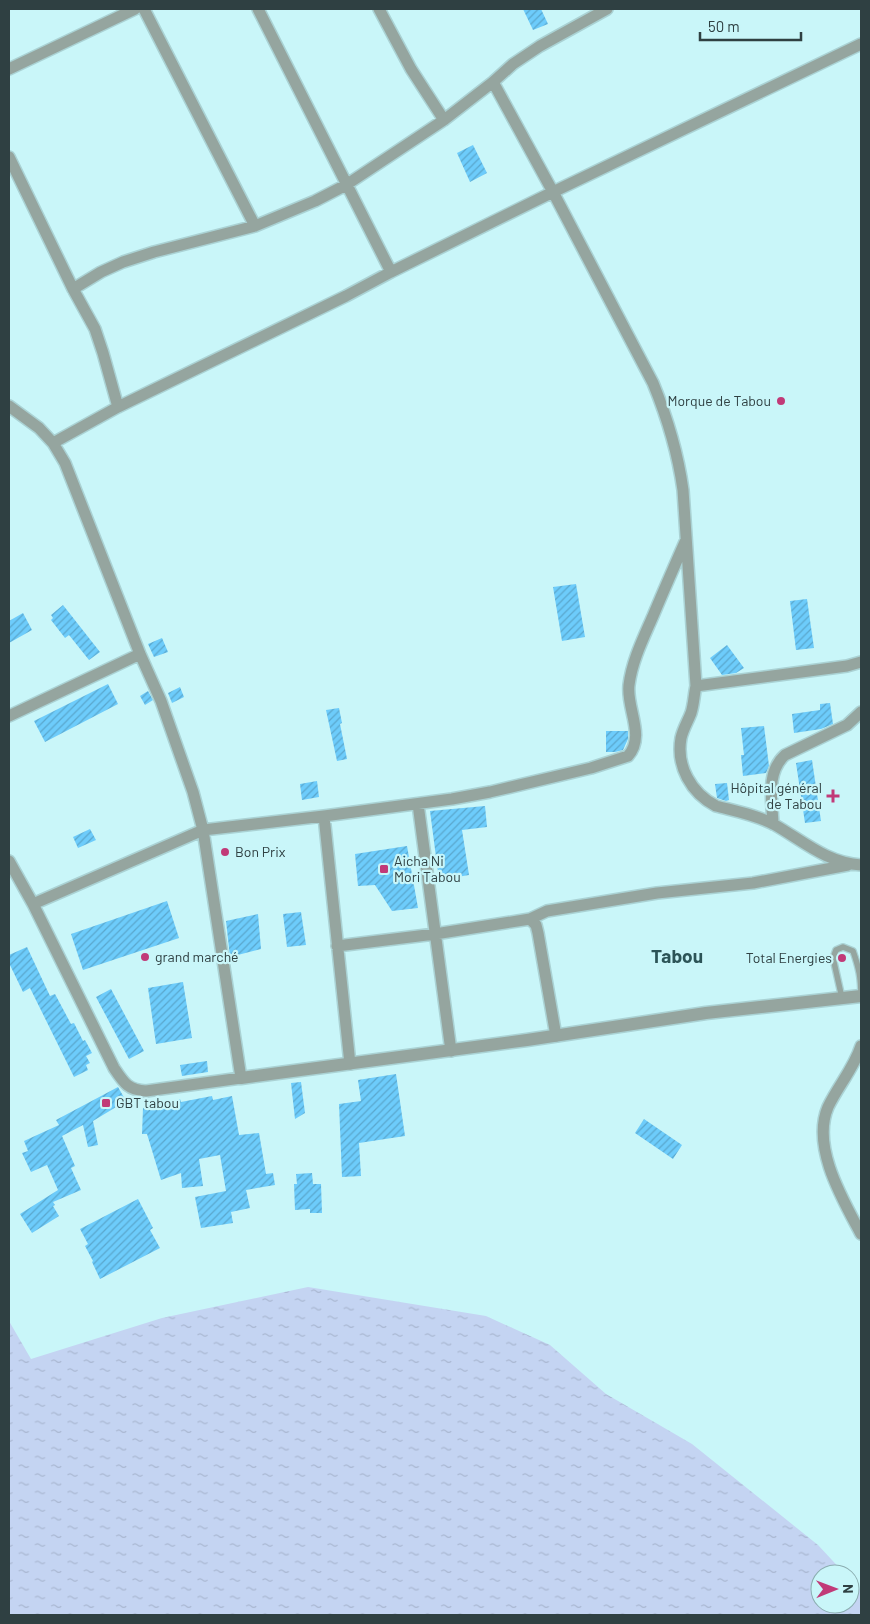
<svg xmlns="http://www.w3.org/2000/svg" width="870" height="1624" font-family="Barlow,sans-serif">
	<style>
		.water { fill: url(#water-ripples) }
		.building { fill: url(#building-hatch) }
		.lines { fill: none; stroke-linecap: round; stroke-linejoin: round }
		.service-casing { stroke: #aad2d4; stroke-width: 8 }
		.minor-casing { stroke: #aad2d4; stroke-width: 14 }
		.tertiary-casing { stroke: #aad2d4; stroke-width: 15 }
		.service { stroke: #95a59f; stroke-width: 5.5 }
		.minor { stroke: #95a59f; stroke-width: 11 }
		.tertiary { stroke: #95a59f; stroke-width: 12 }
		.poi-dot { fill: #c13a78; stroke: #c9f6f9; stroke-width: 2 }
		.labels { text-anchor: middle; stroke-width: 4.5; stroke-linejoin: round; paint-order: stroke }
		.poi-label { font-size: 14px; fill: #2f4042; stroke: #c9f6f9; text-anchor: start }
		.district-label { font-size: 19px; font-weight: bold; fill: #2c5457; stroke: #c9f6f9 }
	</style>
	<defs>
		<pattern id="water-ripples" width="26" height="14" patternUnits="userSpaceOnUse" patternTransform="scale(1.25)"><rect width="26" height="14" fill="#c4d4f2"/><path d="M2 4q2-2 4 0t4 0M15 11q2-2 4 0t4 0" fill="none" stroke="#a9b7d1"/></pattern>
		<pattern id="building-hatch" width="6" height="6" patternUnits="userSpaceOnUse" patternTransform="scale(1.25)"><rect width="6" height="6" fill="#6dccfb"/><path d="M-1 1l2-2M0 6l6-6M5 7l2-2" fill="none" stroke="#5aa7cd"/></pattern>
	</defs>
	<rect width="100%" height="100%" fill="#c9f6f9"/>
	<path class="water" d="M 308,1287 L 486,1316 L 550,1345 L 606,1394 L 692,1444 L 818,1545 L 845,1574 L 820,1574 L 820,1604 L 850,1604 L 850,1579 L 861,1591 L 861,1615 L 9,1615 L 9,1321 L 31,1359 L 162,1318 Z"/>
	<path class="building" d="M 523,9 L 541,9 L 548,24 L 533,30 Z
		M 473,145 L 487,173 L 470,182 L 457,153 Z
		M 576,584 L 585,637 L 562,641 L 553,587 Z
		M 807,599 L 814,648 L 796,650 L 790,601 Z
		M 63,605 L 100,652 L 89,660 L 69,635 L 65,638 L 51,620 L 53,618 L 51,615 Z
		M 23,613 L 32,630 L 9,643 L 9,621 Z
		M 162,638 L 168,652 L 154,657 L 148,644 Z
		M 727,645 L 744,668 L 736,673 L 722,675 L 710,658 Z
		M 108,684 L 118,704 L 45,742 L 34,721 Z
		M 180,687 L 184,697 L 172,703 L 168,693 Z
		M 148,691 L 153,700 L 145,705 L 140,696 Z
		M 830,703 L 833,724 L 821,729 L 794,733 L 792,714 L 820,710 L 820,704 Z
		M 339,708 L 342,723 L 340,724 L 347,759 L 337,761 L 326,710 Z
		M 764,726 L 769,766 L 766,773 L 743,776 L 741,755 L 744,755 L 741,728 Z
		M 606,731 L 628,731 L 628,739 L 623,750 L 615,752 L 606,752 Z
		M 812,760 L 821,821 L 805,823 L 796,763 Z
		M 317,781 L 319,797 L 302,800 L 300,784 Z
		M 727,783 L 729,800 L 726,801 L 717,798 L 715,784 Z
		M 485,806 L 487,827 L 462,830 L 469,875 L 439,880 L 430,811 Z
		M 90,829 L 96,840 L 78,848 L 73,837 Z
		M 407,846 L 418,908 L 392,911 L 375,885 L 358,886 L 355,854 Z
		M 167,901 L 179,938 L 83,970 L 71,934 Z
		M 301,912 L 306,945 L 287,947 L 283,914 Z
		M 258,914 L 261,949 L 230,957 L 226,921 Z
		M 27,947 L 50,996 L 55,994 L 71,1024 L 74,1023 L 83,1041 L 85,1040 L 92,1053 L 86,1056 L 90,1063 L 86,1065 L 88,1070 L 74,1077 L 30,988 L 23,992 L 9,963 L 9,955 Z
		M 183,982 L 192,1038 L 156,1044 L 148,988 Z
		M 111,989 L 144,1051 L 129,1059 L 96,997 Z
		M 207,1061 L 208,1072 L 182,1076 L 180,1065 Z
		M 396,1074 L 405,1136 L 359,1143 L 361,1176 L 342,1177 L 339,1104 L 361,1101 L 358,1080 Z
		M 301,1082 L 305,1113 L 295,1119 L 291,1083 Z
		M 118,1087 L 126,1101 L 93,1121 L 98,1145 L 88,1147 L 83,1125 L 62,1136 L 75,1166 L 71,1168 L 81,1190 L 53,1202 L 55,1205 L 53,1206 L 59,1216 L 32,1233 L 20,1214 L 58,1190 L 47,1165 L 31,1172 L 22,1153 L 28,1151 L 24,1141 L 59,1125 L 56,1120 Z
		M 212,1096 L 213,1100 L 232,1096 L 239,1135 L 259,1133 L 266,1174 L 273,1173 L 275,1185 L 246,1190 L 250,1208 L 231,1212 L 233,1223 L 201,1228 L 195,1197 L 226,1191 L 220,1155 L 199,1159 L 203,1186 L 182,1188 L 181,1173 L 161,1180 L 147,1134 L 142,1134 L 143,1108 L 180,1099 L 181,1102 Z
		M 644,1119 L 682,1145 L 673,1159 L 635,1133 Z
		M 312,1173 L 313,1184 L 321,1184 L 322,1213 L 310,1213 L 310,1209 L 295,1210 L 294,1184 L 297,1184 L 296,1174 Z
		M 138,1199 L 153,1228 L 150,1230 L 160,1248 L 100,1279 L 92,1262 L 93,1261 L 85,1246 L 88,1244 L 80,1229 Z"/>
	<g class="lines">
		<defs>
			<path id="service" d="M 842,998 L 833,958 L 836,950 L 843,947 L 853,951 C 859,968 861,978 861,996"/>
			<path id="minor" d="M 144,9 L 255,226
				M 258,9 L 391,272
				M 379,9 L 411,69 L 444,120
				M 9,69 L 135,9
				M 493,82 L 553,192 L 653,383 C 667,417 678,454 683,490 L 696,686 C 694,694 694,704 691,713 C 688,721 683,729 681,738 C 676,766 691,793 716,806 C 735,811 757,815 775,825 C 803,841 827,863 861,865
				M 9,157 L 73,289 L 95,329 L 103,353 L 118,407
				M 73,289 L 101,272 L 123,262 L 154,252 L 255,226 L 315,201 L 346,185 L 444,120 L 493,82 L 513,64 L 540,46 L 607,9
				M 9,406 L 39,428 L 53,443 L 65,463 L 140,654 L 161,701 L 193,792 L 203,830 L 241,1078 L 146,1091 C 128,1090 124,1083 114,1068 L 33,904 L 9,861
				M 53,443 L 118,407 L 346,296 L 391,272 L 553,192 L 861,44
				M 696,686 L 847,666 L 861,662
				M 9,716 L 140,654
				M 418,804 L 451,1051
				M 324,816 L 350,1064
				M 773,824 C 772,800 766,772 785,755 L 847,725 L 861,712
				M 33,904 L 203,830 L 324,816 L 452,799 L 490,792 L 591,768 L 628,756 C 646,736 626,708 629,685 C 632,661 643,639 653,616 C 663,592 674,567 685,542
				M 530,919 L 547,911 L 657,893 L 753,883 L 848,865
				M 337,946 L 435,934 L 530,919 L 536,925 L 538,933 L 556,1036
				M 861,1046 C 854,1068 838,1086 828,1107 C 811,1147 843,1200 861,1234"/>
			<path id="tertiary" d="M 241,1078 L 527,1040 L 706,1013 L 861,996"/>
		</defs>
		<use href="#service" class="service-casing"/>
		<use href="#minor" class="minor-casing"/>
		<use href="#tertiary" class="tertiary-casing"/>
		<use href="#service" class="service"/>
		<use href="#minor" class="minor"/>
		<use href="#tertiary" class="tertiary"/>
	</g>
	<g class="poi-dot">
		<circle cx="781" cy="401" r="5"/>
		<path d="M830.5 788.5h5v5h5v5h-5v5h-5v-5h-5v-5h5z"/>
		<circle cx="225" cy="852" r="5"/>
		<rect x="379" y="864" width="10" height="10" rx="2.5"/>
		<circle cx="145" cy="957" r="5"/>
		<circle cx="842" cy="958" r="5"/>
		<rect x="101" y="1098" width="10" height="10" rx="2.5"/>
	</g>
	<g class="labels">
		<g class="poi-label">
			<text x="771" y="406" text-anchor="end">Morque de Tabou</text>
			<text x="822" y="793" text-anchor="end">Hôpital général<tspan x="822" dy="16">de Tabou</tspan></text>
			<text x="235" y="857">Bon Prix</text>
			<text x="394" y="866">Aicha Ni<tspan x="394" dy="16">Mori Tabou</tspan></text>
			<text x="155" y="962">grand marché</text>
			<text x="832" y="963" text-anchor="end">Total Energies</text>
			<text x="116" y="1108">GBT tabou</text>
		</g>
		<g class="district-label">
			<text x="677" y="963">Tabou</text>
		</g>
	</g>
	<rect width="870" height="1624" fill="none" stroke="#2f4042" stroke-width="20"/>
	<g transform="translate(835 1589) rotate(89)"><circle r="24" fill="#c9f6f9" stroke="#8badb0"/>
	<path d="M0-4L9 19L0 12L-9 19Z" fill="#c13a78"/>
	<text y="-8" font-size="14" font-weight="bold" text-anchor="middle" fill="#2f4042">N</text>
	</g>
	<path d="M700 32v8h101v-8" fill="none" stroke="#2f4042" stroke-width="2.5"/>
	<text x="708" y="32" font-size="15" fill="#2f4042" stroke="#c9f6f9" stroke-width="4" paint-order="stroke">50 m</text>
</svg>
